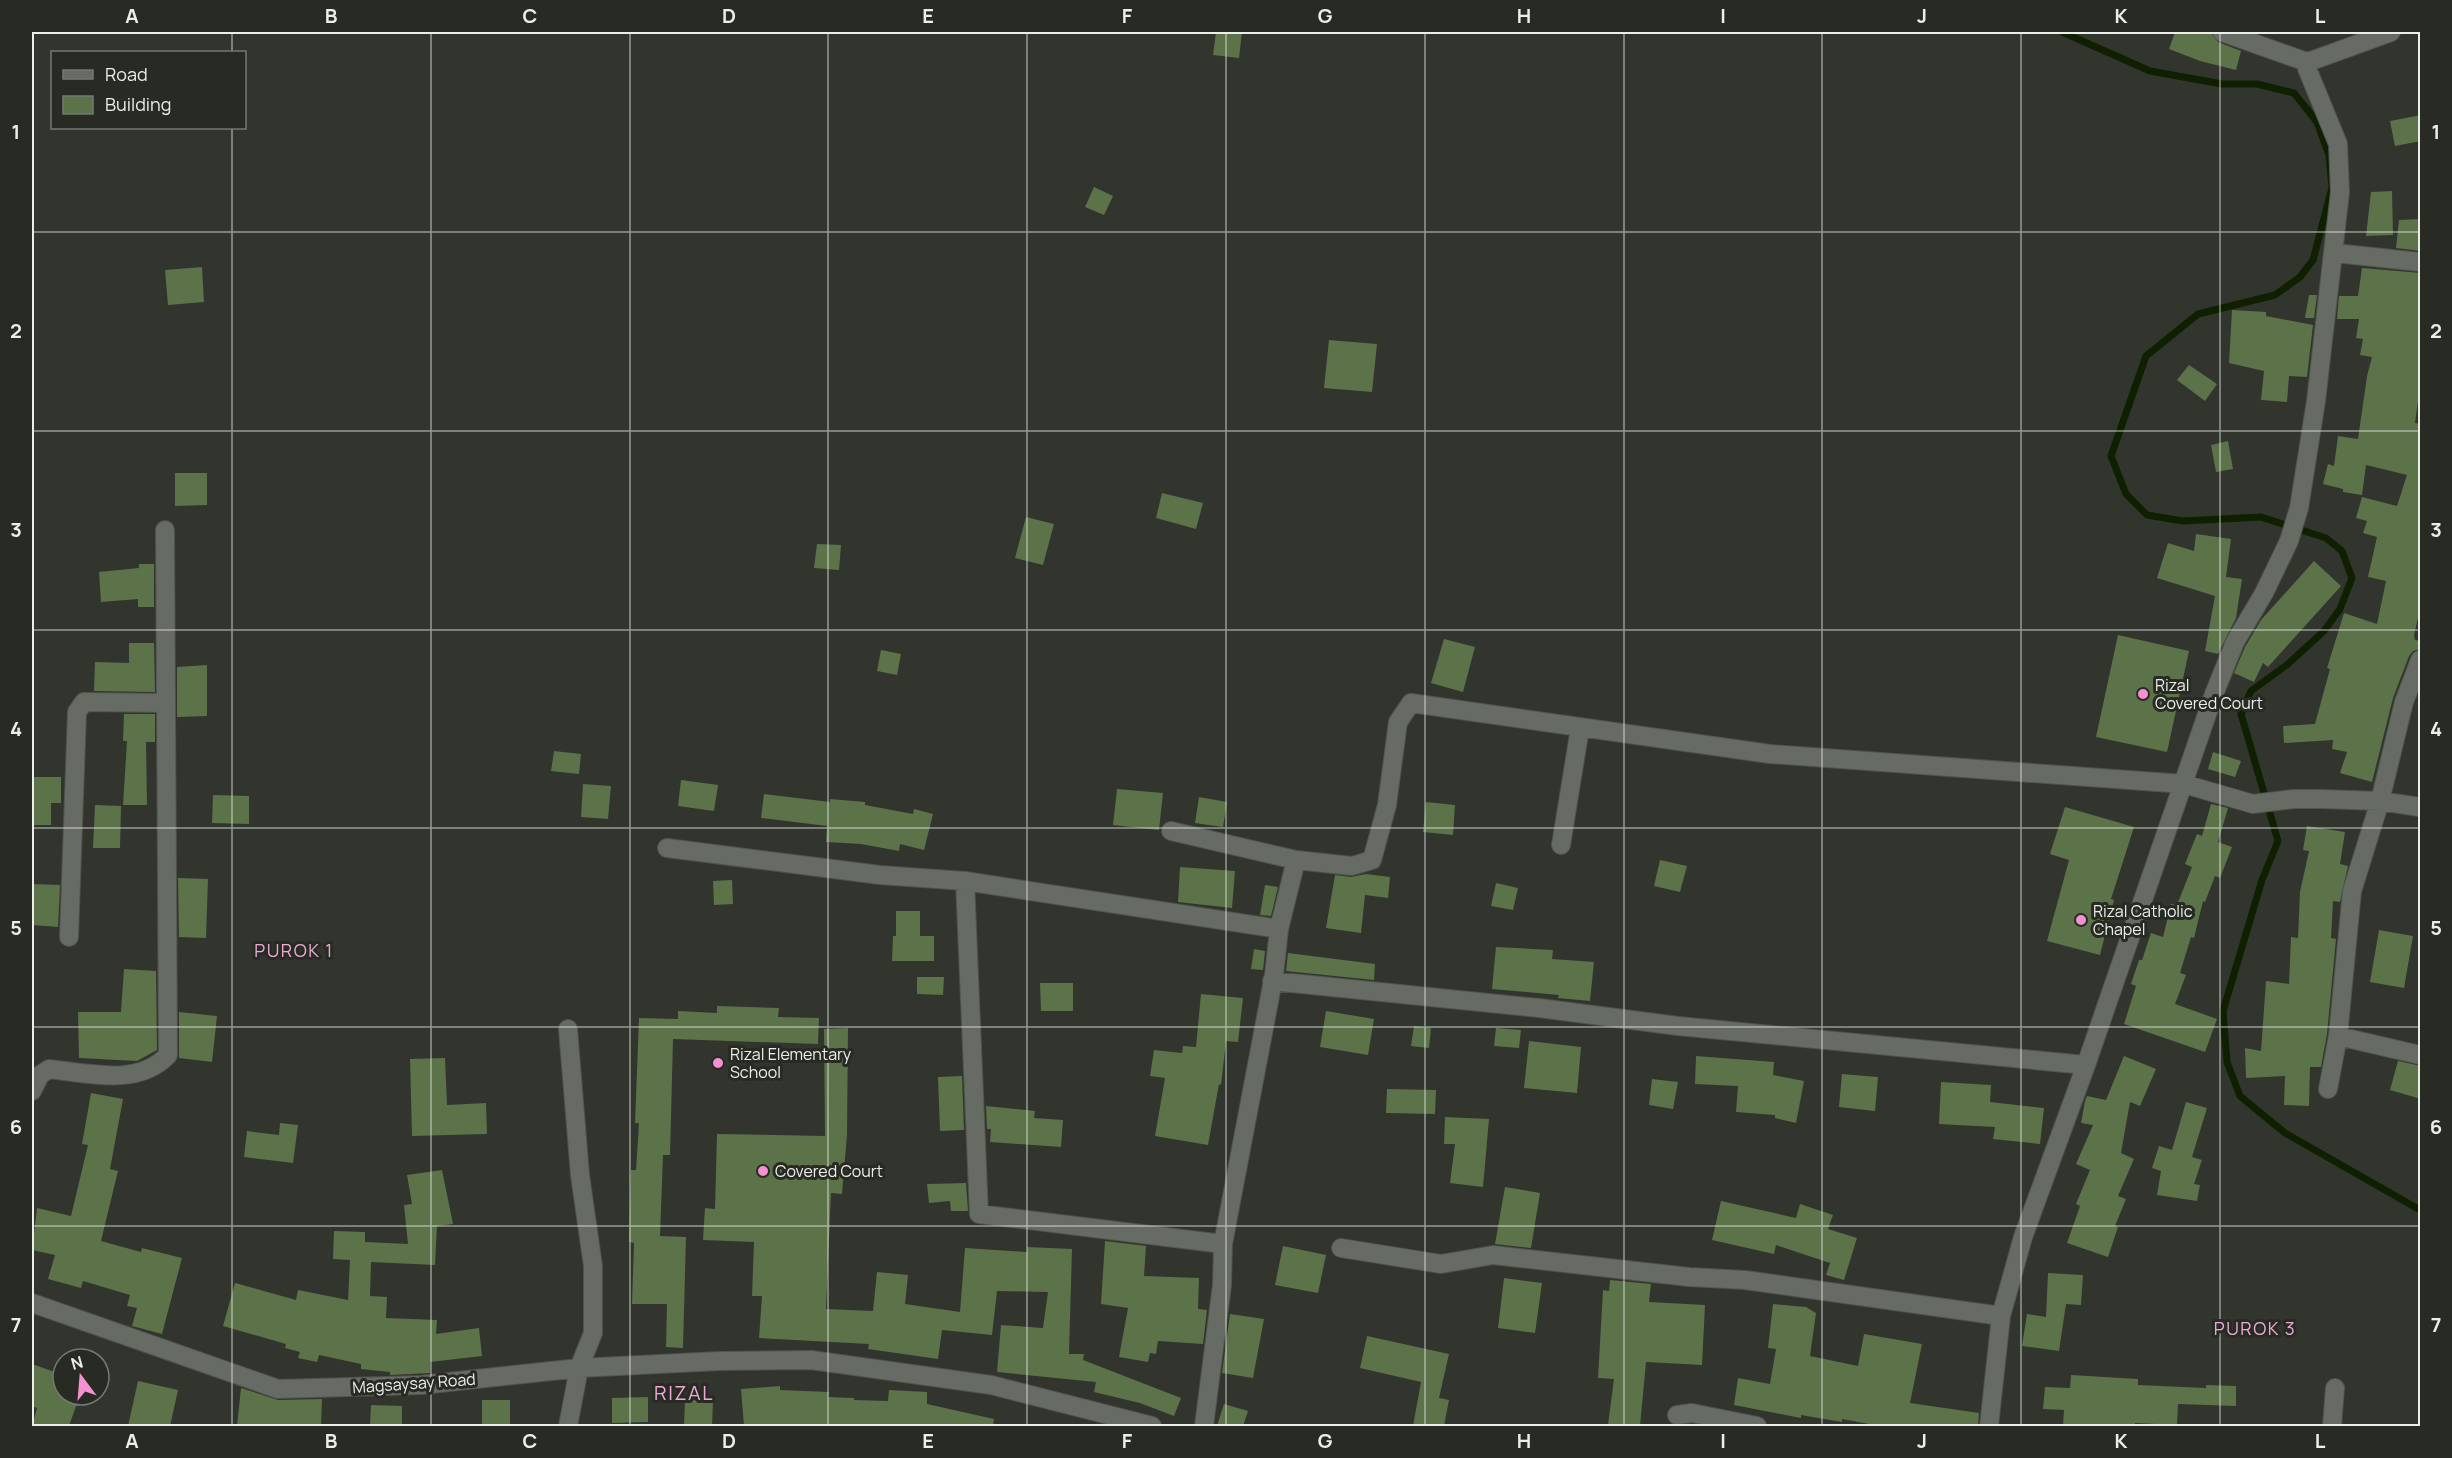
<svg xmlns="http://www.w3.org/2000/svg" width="2452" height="1458" font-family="Manrope,sans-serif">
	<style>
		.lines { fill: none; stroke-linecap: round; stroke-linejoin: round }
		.stream { stroke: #0e2000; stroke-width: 7 }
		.building { fill: #5c7249 }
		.street-casing { stroke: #50534d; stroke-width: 20 }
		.street { stroke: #666b63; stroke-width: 18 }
		.grid { fill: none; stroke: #ebeee9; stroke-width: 1.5; stroke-opacity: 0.55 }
		.poi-dot { fill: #f591d2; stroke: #272b24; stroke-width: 2 }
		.labels { text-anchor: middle; stroke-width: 6; stroke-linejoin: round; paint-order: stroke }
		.poi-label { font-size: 16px; fill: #ebeee9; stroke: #272b24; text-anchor: start }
		.street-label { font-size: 16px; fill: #ebeee9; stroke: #272b24 }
		.neighbourhood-label { font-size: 18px; letter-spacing: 1.5px; fill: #f0a9d6; stroke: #272b24 }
		.quarter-label { font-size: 20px; letter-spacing: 1.5px; fill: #f0a9d6; stroke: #272b24 }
		.neatline { fill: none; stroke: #ebeee9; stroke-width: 2 }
		.grid-label { font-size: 20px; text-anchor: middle; font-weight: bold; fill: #ebeee9 }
	</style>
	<rect width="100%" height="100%" fill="#31352e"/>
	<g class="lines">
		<path class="stream" d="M 2062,32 L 2150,71 L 2222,84 L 2257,84 L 2294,93 L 2317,122 L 2329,155 L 2332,188 L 2313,260 L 2300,277 L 2275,295 L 2198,314 L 2146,356 L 2111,456 L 2126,494 L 2147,515 L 2183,521 L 2261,517 L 2326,538 L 2342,551 L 2352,578 L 2340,609 L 2324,631 L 2288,664 L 2251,691 L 2241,714 L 2278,841 L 2262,880 L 2223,1011 L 2227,1062 L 2240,1096 L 2285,1133 L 2420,1210"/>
	</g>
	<path class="building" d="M 1216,32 L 1242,32 L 1239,58 L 1213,55 Z
		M 2175,32 L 2211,33 L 2218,42 L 2241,51 L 2236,70 L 2200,61 L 2169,49 Z
		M 2421,115 L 2421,141 L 2395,146 L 2390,121 Z
		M 1094,187 L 1113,196 L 1104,215 L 1085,207 Z
		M 2392,191 L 2393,235 L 2366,236 L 2371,192 Z
		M 2421,219 L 2421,251 L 2396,248 L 2399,220 Z
		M 202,267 L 204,302 L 168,305 L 165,270 Z
		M 2362,268 L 2421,273 L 2421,379 L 2415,423 L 2421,424 L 2421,605 L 2414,635 L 2415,640 L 2421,641 L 2421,649 L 2413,651 L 2409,656 L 2393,698 L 2372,782 L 2340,773 L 2347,752 L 2332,749 L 2333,740 L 2284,743 L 2283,726 L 2315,724 L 2330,669 L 2327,668 L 2344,613 L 2377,624 L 2386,581 L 2368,577 L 2377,537 L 2363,533 L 2367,521 L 2356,518 L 2362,497 L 2397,506 L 2407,475 L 2366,465 L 2362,495 L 2343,492 L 2343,489 L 2323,484 L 2328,464 L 2334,466 L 2338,436 L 2358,439 L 2367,376 L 2372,357 L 2360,355 L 2363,339 L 2356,338 L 2359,319 L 2337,319 L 2339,296 L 2358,296 Z
		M 2309,295 L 2317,295 L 2314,318 L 2305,318 Z
		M 2232,310 L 2266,312 L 2266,316 L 2313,325 L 2307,377 L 2289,376 L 2287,402 L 2261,400 L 2264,371 L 2229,363 Z
		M 1329,340 L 1377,344 L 1372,392 L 1324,388 Z
		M 2189,365 L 2217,384 L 2205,401 L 2177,380 Z
		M 2228,441 L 2233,469 L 2216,472 L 2211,445 Z
		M 175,473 L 207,473 L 207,505 L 175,506 Z
		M 1162,493 L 1203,503 L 1196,529 L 1156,518 Z
		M 1026,517 L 1054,524 L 1043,565 L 1015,558 Z
		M 2196,534 L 2231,539 L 2226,577 L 2242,579 L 2236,618 L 2218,654 L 2205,651 L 2215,596 L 2157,578 L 2168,543 L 2194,551 Z
		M 817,544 L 841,545 L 839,570 L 814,568 Z
		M 2314,561 L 2341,586 L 2268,667 L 2263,663 L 2254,682 L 2234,673 L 2245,647 L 2261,620 Z
		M 139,564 L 154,564 L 154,607 L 138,607 L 138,599 L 101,602 L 99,572 L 139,568 Z
		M 2118,635 L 2189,651 L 2167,752 L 2096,737 Z
		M 1444,639 L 1475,647 L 1463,692 L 1431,683 Z
		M 129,643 L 154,643 L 155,692 L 94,691 L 95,662 L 129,663 Z
		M 881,650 L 901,654 L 897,675 L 877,671 Z
		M 207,665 L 207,716 L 177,717 L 177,667 Z
		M 124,714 L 155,714 L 155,742 L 146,742 L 147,805 L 123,805 L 127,741 L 123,741 Z
		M 554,751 L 581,754 L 579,774 L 551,771 Z
		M 2213,752 L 2241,761 L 2235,777 L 2208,769 Z
		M 32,777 L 61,777 L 61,803 L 51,803 L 51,825 L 32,825 Z
		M 681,780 L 718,785 L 714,811 L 678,806 Z
		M 583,784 L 611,786 L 608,819 L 581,817 Z
		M 1117,789 L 1163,793 L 1159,830 L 1113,825 Z
		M 764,794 L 830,802 L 830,799 L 865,802 L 865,805 L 913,814 L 914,809 L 933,814 L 924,850 L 900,844 L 899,851 L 861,844 L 826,842 L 827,826 L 761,818 Z
		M 213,795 L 249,796 L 249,824 L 212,823 Z
		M 1199,797 L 1227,802 L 1223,827 L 1195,823 Z
		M 1426,802 L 1455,805 L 1453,835 L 1423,832 Z
		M 2211,804 L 2228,808 L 2218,842 L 2232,847 L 2220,878 L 2215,876 L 2205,902 L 2203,901 L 2194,938 L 2191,937 L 2180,973 L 2186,975 L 2175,1004 L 2217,1019 L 2205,1052 L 2124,1024 L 2136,986 L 2131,984 L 2139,960 L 2142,960 L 2151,933 L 2163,937 L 2171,904 L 2177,905 L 2192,867 L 2185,864 L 2197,834 L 2202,836 Z
		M 95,805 L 121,806 L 120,848 L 93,848 Z
		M 2065,807 L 2134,827 L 2111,899 L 2114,900 L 2100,955 L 2047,941 L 2069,860 L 2050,854 Z
		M 2307,826 L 2345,832 L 2340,864 L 2348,866 L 2340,902 L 2333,901 L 2331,938 L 2336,939 L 2327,1034 L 2321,1067 L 2310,1067 L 2309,1106 L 2284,1105 L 2285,1076 L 2246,1078 L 2245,1048 L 2261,1051 L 2266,981 L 2289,984 L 2291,937 L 2298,938 L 2300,892 L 2309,851 L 2303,850 Z
		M 1660,860 L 1687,866 L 1680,892 L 1654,886 Z
		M 1180,867 L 1235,871 L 1232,908 L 1178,902 Z
		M 1366,874 L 1390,877 L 1388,898 L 1365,895 L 1361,933 L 1326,928 L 1335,875 L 1351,877 Z
		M 178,878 L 208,879 L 206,938 L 179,937 Z
		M 732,880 L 733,904 L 714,905 L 713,881 Z
		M 1496,883 L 1518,888 L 1513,910 L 1491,906 Z
		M 32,884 L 60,885 L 58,927 L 32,925 Z
		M 1265,885 L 1278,887 L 1271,916 L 1260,915 Z
		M 896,911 L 920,911 L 920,936 L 934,936 L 934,961 L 892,961 L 893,936 L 896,936 Z
		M 2379,930 L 2413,936 L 2404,988 L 2370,982 Z
		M 1496,947 L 1553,950 L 1552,959 L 1594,962 L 1590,1001 L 1558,998 L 1559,995 L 1492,989 Z
		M 1254,949 L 1265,951 L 1263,970 L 1251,969 Z
		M 1288,953 L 1375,964 L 1374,980 L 1286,971 Z
		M 124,969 L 156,971 L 157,1050 L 137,1061 L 79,1058 L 78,1012 L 121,1012 Z
		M 917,977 L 944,977 L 943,995 L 917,994 Z
		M 1040,983 L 1073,983 L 1073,1011 L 1041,1011 Z
		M 1201,994 L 1243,998 L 1238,1042 L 1226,1041 L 1221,1085 L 1219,1084 L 1208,1145 L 1155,1136 L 1165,1078 L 1150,1076 L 1154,1050 L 1182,1053 L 1183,1046 L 1196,1047 Z
		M 717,1006 L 779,1008 L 778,1017 L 819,1018 L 818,1044 L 673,1039 L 670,1155 L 663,1155 L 660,1236 L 686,1237 L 683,1348 L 666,1347 L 667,1304 L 632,1304 L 634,1243 L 629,1242 L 631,1170 L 636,1170 L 639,1123 L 635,1123 L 639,1018 L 678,1019 L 678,1011 L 717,1013 Z
		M 1326,1011 L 1374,1019 L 1368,1055 L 1320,1047 Z
		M 179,1012 L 217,1016 L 212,1062 L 179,1058 Z
		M 1414,1026 L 1431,1028 L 1429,1048 L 1411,1046 Z
		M 848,1028 L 847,1135 L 842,1194 L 831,1193 L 826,1309 L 873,1311 L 877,1272 L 908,1275 L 905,1304 L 960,1312 L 965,1248 L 1027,1252 L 1027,1247 L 1072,1249 L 1069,1354 L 1084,1354 L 1083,1360 L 1181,1398 L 1174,1416 L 1140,1403 L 1094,1392 L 1096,1382 L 997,1372 L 1001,1325 L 1043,1328 L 1048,1292 L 997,1291 L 992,1335 L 942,1330 L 938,1359 L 868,1349 L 869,1344 L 759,1338 L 762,1296 L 752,1296 L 754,1242 L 703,1240 L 705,1208 L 715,1209 L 717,1134 L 825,1136 L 824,1029 Z
		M 1496,1028 L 1521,1030 L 1519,1048 L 1494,1046 Z
		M 1529,1041 L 1581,1047 L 1577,1093 L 1524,1088 Z
		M 1696,1056 L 1774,1062 L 1773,1075 L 1804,1081 L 1796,1123 L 1775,1118 L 1775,1115 L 1736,1112 L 1738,1086 L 1695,1084 Z
		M 2124,1056 L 2156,1069 L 2140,1106 L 2130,1102 L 2121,1153 L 2134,1159 L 2118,1196 L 2126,1199 L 2115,1226 L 2118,1227 L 2108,1257 L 2067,1243 L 2080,1206 L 2076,1204 L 2090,1170 L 2076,1164 L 2093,1125 L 2081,1123 L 2085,1101 L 2087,1096 L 2106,1100 Z
		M 445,1058 L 447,1105 L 486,1103 L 487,1134 L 412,1136 L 410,1059 Z
		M 2398,1061 L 2421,1066 L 2421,1099 L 2390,1090 Z
		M 1842,1074 L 1878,1077 L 1875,1111 L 1839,1107 Z
		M 962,1076 L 964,1130 L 940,1131 L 938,1077 Z
		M 1652,1079 L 1678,1082 L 1673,1109 L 1649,1105 Z
		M 1941,1082 L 1991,1085 L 1990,1102 L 2044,1108 L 2040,1144 L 1993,1139 L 1995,1127 L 1939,1124 Z
		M 1387,1089 L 1436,1090 L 1435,1114 L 1386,1113 Z
		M 91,1093 L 123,1099 L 110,1169 L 118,1171 L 101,1241 L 141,1252 L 142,1248 L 182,1258 L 162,1334 L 132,1326 L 137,1308 L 127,1306 L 130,1295 L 83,1281 L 81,1288 L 48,1279 L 55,1255 L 32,1250 L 37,1208 L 71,1216 L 88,1145 L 82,1144 Z
		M 2186,1102 L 2207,1108 L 2192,1157 L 2202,1160 L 2194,1184 L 2200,1185 L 2197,1201 L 2157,1195 L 2161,1171 L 2152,1168 L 2159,1146 L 2172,1150 Z
		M 986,1106 L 1035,1111 L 1034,1118 L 1063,1120 L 1061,1147 L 990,1142 L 991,1129 L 987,1129 Z
		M 1445,1117 L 1489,1119 L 1483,1187 L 1450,1183 L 1455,1144 L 1444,1144 Z
		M 280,1123 L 298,1125 L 293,1163 L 244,1157 L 247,1131 L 279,1135 Z
		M 442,1170 L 453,1224 L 437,1226 L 435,1265 L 371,1262 L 370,1296 L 387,1297 L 386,1318 L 437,1320 L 436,1334 L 479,1328 L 482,1356 L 430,1362 L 430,1373 L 390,1375 L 390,1372 L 361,1369 L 361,1364 L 319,1355 L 317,1362 L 298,1358 L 300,1352 L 285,1348 L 286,1344 L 223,1326 L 235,1283 L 296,1300 L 298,1290 L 348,1300 L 350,1260 L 333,1259 L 334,1231 L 365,1232 L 365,1242 L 408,1244 L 404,1205 L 412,1204 L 407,1175 Z
		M 966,1183 L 968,1211 L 951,1211 L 950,1201 L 929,1203 L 927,1184 Z
		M 1505,1187 L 1540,1193 L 1531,1248 L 1495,1244 Z
		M 1721,1201 L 1796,1218 L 1800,1204 L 1833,1215 L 1828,1229 L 1857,1238 L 1844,1280 L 1826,1275 L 1830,1263 L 1776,1245 L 1774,1254 L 1712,1240 Z
		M 1105,1241 L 1146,1246 L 1144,1276 L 1199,1278 L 1198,1309 L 1207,1310 L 1203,1344 L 1158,1341 L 1156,1354 L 1150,1353 L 1148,1362 L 1119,1357 L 1128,1308 L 1101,1304 Z
		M 1283,1246 L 1326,1255 L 1318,1293 L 1275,1285 Z
		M 2048,1273 L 2083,1275 L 2081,1305 L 2066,1304 L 2059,1351 L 2022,1346 L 2027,1314 L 2046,1317 Z
		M 1504,1278 L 1542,1283 L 1535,1333 L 1498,1328 Z
		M 1610,1280 L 1651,1284 L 1649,1302 L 1705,1305 L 1702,1365 L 1646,1362 L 1640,1426 L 1608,1425 L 1614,1379 L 1598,1378 L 1603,1290 L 1609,1291 Z
		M 1773,1304 L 1806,1307 L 1816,1313 L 1810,1356 L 1858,1366 L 1864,1334 L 1922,1344 L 1910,1403 L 1979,1413 L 1978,1426 L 1880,1426 L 1842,1419 L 1842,1422 L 1801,1415 L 1801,1418 L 1734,1405 L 1738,1378 L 1770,1384 L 1776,1349 L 1768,1348 Z
		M 1230,1314 L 1264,1319 L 1253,1378 L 1222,1373 Z
		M 1367,1336 L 1449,1354 L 1439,1398 L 1449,1400 L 1444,1426 L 1413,1426 L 1421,1382 L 1360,1368 Z
		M 32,1364 L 63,1375 L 63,1395 L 80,1395 L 69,1426 L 32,1426 L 37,1408 L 32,1406 Z
		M 2071,1375 L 2138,1379 L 2138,1385 L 2206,1388 L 2206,1385 L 2236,1386 L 2236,1406 L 2178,1404 L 2177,1425 L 2135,1423 L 2135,1426 L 2063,1426 L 2064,1410 L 2043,1409 L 2045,1387 L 2070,1388 Z
		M 138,1381 L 178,1390 L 170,1426 L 128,1426 Z
		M 780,1386 L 780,1390 L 829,1392 L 828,1397 L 854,1398 L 854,1400 L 888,1401 L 889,1390 L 927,1392 L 927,1404 L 994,1419 L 993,1426 L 744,1426 L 741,1389 Z
		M 241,1388 L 278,1400 L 322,1399 L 321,1426 L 237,1426 Z
		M 648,1397 L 648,1422 L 612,1423 L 612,1398 Z
		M 482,1400 L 510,1400 L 510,1426 L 482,1426 Z
		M 685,1400 L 713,1401 L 712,1426 L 684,1426 Z
		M 1224,1404 L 1248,1411 L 1243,1426 L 1217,1426 Z
		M 371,1405 L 402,1406 L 402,1426 L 370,1426 Z"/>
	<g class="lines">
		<defs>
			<path id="street" d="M 2222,32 L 2304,61 L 2311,61 L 2391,32
				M 2335,253 L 2420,262
				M 1171,831 L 1296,860 L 1279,929 L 1274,975 L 1223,1244 L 1222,1285 L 1204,1426
				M 1561,845 L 1580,728
				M 667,848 L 880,875 L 965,881 L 1279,929
				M 1296,860 L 1352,866 L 1372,860 L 1387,805 L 1398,722 L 1411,703 L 1770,754 L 2184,784 L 2253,804 L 2293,799 L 2321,799 L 2380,801 L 2420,807
				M 965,881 L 979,1214 L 1223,1244
				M 69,937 L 77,712 L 84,702 L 165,703
				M 1272,981 L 1539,1008 L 1678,1026 L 2086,1065
				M 568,1029 L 580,1175 L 593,1266 L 593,1333 L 579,1368 L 568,1426
				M 2338,1036 L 2420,1055
				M 2328,1089 L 2338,1036 L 2352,891 L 2380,801 L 2404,702 L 2420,660
				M 32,1091 L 40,1075 L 49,1069 C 88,1073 138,1087 168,1055 L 165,530
				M 1341,1248 L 1441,1264 L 1493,1255 L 1689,1277 L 1745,1280 L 2001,1316
				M 32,1303 L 278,1389 L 421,1385 L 579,1368 L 719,1361 L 811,1360 L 991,1385 L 1152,1426
				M 1677,1415 L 1692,1413 L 1757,1426
				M 1989,1426 L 2001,1316 L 2023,1237 L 2086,1065 L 2214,694 L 2235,642 L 2264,593 L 2289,541 L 2299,508 L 2316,401 L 2340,192 L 2338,144 L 2304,61
				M 2332,1426 L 2335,1388"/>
		</defs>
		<use href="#street" class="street-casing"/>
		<use href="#street" class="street"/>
	</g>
	<path class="grid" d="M 232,32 L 232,52M 431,32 L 431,1426M 630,32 L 630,1426M 828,32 L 828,1426M 1027,32 L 1027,1426M 1226,32 L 1226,1426M 1425,32 L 1425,1426M 1624,32 L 1624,1426M 1822,32 L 1822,1426M 2021,32 L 2021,1426M 2220,32 L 2220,1426M 232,128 L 232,1426M 32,232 L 2420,232M 32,431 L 2420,431M 32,630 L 2420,630M 32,828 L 2420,828M 32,1027 L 2420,1027M 32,1226 L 2420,1226"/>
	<g class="poi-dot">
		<circle cx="2143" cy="694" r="6"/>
		<circle cx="2081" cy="920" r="6"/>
		<circle cx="718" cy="1063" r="6"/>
		<circle cx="763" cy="1171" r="6"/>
	</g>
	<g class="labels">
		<g class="poi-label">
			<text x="2155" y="691">Rizal<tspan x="2155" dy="18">Covered Court</tspan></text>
			<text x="2093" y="917">Rizal Catholic<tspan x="2093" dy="18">Chapel</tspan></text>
			<text x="730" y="1060">Rizal Elementary<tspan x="730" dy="18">School</tspan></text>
			<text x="775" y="1177">Covered Court</text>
		</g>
		<g class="street-label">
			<text transform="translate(414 1383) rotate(-4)" y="6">Magsaysay Road</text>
		</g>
		<g class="neighbourhood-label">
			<text x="294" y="957">PUROK 1</text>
			<text x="2255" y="1335">PUROK 3</text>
		</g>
		<g class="quarter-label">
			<text x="684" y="1400">RIZAL</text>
		</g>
	</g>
	<rect width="2452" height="1458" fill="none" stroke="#272b24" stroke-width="66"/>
	<rect x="51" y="51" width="195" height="78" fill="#272b24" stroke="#757973" stroke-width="1.5"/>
	<rect x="63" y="70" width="30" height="9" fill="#666b63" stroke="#757973" stroke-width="1.5"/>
	<text x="105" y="81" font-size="18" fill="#ebeee9">Road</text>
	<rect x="63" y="96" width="30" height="18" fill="#5c7249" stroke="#757973" stroke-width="1.5"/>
	<text x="105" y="111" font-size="18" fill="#ebeee9">Building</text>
	<g transform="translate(81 1377) rotate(344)"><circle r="28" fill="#272b24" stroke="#757973" stroke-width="1.5"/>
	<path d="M0-4.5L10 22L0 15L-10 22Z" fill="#f591d2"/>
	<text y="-9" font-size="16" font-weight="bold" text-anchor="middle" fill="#ebeee9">N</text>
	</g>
	<rect x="33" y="33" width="2386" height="1392" class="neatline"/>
	<g class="grid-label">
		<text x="132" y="23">A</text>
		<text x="331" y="23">B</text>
		<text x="530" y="23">C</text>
		<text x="729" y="23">D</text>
		<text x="928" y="23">E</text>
		<text x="1127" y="23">F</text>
		<text x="1325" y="23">G</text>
		<text x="1524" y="23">H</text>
		<text x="1723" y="23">I</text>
		<text x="1922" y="23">J</text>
		<text x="2121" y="23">K</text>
		<text x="2320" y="23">L</text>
		<text x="16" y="139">1</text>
		<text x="2436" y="139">1</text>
		<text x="16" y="338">2</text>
		<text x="2436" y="338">2</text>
		<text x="16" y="537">3</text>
		<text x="2436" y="537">3</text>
		<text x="16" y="736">4</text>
		<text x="2436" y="736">4</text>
		<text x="16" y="935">5</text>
		<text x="2436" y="935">5</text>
		<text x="16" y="1134">6</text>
		<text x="2436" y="1134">6</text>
		<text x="16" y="1332">7</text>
		<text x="2436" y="1332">7</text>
		<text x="132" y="1448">A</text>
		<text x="331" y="1448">B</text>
		<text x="530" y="1448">C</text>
		<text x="729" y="1448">D</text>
		<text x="928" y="1448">E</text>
		<text x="1127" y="1448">F</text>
		<text x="1325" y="1448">G</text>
		<text x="1524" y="1448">H</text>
		<text x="1723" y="1448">I</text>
		<text x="1922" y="1448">J</text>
		<text x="2121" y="1448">K</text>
		<text x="2320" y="1448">L</text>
	</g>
</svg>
